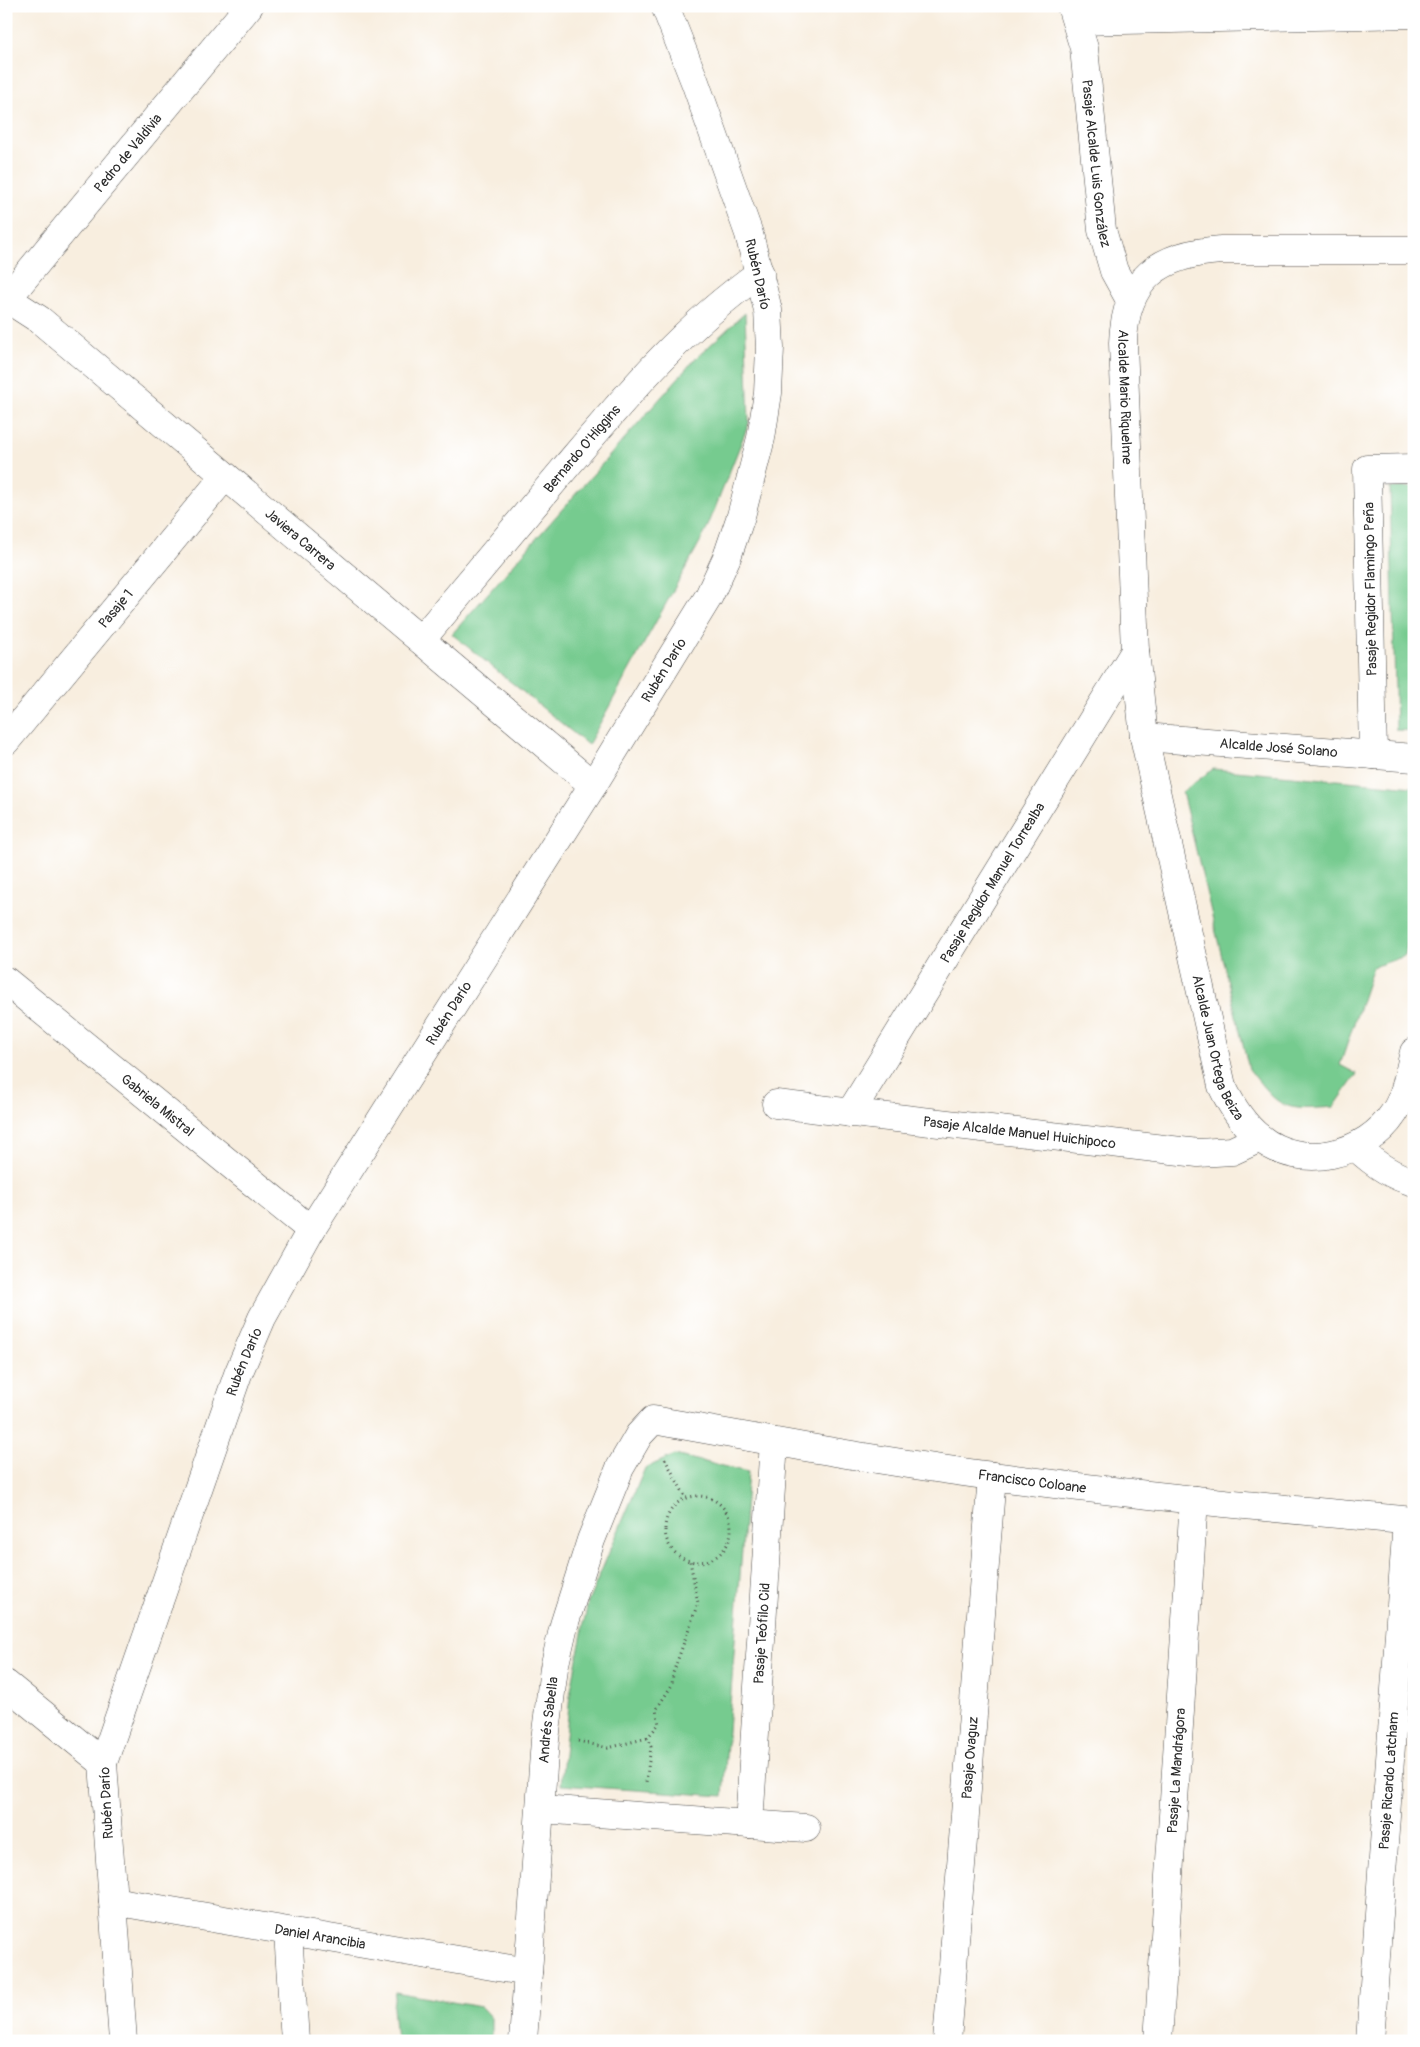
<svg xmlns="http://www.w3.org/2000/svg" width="1420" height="2047" font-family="Pangolin,sans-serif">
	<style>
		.green { fill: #76cb8f; stroke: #507b5d }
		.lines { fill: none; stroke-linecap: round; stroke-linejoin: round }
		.minor-casing { stroke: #4a4846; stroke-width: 29 }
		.path { stroke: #4a4846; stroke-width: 3; stroke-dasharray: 1 4; stroke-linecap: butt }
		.minor { stroke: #fff; stroke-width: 28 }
		.labels { text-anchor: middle; stroke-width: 4; stroke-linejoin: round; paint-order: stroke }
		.street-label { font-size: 14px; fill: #2b2b2b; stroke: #fff }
	</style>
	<rect width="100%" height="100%" fill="#fff"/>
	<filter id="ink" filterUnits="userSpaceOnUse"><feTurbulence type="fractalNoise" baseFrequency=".02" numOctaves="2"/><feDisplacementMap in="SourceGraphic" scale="10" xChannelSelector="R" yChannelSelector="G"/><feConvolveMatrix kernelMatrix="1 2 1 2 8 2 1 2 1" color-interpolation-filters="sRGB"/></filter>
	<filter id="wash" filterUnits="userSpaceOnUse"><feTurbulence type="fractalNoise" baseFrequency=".0096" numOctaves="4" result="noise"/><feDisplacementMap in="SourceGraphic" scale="20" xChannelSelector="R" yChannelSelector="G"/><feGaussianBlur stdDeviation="1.12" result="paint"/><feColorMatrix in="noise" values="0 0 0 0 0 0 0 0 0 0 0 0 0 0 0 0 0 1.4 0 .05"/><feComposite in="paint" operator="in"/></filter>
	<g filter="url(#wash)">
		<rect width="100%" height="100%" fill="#f8eedf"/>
		<path class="green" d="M 745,313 L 749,423 L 706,531 L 588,745 L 452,634 L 694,360 Z
			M 1414,487 L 1414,731 L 1396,730 L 1390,488 Z
			M 1213,769 L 1414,787 L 1414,906 L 1405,956 L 1373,967 L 1340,1065 L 1357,1074 L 1334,1107 C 1283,1111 1280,1109 1249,1069 L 1182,792 Z
			M 675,1455 L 748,1472 L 723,1796 L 561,1785 L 570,1695 L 588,1602 L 645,1468 Z
			M 395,1992 L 481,2007 L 491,2018 L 491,2041 L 396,2041 L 393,2007 Z"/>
	</g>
	<g filter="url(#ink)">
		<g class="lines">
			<defs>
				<g id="minor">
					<path id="s1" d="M 1071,6 L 1084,48 L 1102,230 L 1114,271 L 1130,300"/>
					<path d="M 1076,21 L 1414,14"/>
					<path id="s2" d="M 1414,250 L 1221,250 C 1160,254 1125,278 1123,343 L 1135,651 L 1144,737 L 1222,1086 C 1231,1105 1242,1124 1260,1138 C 1301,1171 1366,1156 1394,1113 C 1406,1095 1409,1072 1414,1052"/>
					<path id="s3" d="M 6,298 L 40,320 L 593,785"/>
					<path id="s4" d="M 6,300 L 249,6"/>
					<path id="s5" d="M 421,640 C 469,583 517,526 565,468 C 625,397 683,327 760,273"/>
					<path id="s6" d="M 1144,737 L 1414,758"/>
					<path id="s7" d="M 6,741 L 225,476"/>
					<path d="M 1373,755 L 1367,469 L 1414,468"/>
					<path id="s8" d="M 6,981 L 311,1230"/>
					<path id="s9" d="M 776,1104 L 1198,1153 L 1232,1151 L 1260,1138"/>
					<path id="s10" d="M 850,1113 L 1135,651"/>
					<path d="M 1356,1147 C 1373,1163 1391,1176 1414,1182"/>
					<path d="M 6,1684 L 103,1763"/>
					<path d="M 541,1809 L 806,1828"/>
					<path id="s11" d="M 749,1824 L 774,1442"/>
					<path id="s12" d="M 113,1901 L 528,1972"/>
					<path d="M 288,1932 L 295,2041"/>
					<path id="s13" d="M 123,2041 L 103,1763 L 238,1374 L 262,1318 L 311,1230 L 593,785 L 709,596 L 727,557 L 741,516 L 761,438 L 768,393 L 770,348 L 768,310 L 749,234 L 695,82 L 665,6"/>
					<path id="s14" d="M 523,2041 L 545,1740 L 554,1668 L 564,1625 L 591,1540 L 620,1468 L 639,1435 L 653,1420 C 765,1440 878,1461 992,1476 C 1132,1495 1273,1508 1414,1521"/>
					<path id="s15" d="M 947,2041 L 992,1476"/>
					<path id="s16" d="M 1158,2041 L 1194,1500"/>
					<path id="s17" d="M 1370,2041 L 1407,1521"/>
				</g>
			</defs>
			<use href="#minor" class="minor-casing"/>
			<path class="path" d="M 665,1459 L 686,1498
				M665 1529a33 33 0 1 1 66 0a33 33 0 1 1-66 0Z
				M 647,1738 L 659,1724 L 656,1710 L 672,1685 L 673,1673 L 698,1603 L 690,1561
				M 578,1741 L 608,1748 L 647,1738 L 651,1747 L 646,1782"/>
			<use href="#minor" class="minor"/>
		</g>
	</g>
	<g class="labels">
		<g class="street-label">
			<text dy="5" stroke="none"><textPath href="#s4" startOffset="191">Pedro de Valdivia</textPath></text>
			<text dy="5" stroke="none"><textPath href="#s1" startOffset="160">Pasaje Alcalde Luis González</textPath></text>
			<text transform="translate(758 274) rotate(77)" y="5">Rubén Darío</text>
			<text dy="5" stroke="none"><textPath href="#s2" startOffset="400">Alcalde Mario Riquelme</textPath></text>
			<text dy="5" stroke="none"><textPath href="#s5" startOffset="250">Bernardo O'Higgins</textPath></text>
			<text dy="5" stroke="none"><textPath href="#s3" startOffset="381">Javiera Carrera</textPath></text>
			<text transform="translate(1370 589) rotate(-91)" y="5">Pasaje Regidor Flamingo Peña</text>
			<text dy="5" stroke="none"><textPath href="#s7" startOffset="172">Pasaje 1</textPath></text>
			<text dy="5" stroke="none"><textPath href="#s13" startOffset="1514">Rubén Darío</textPath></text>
			<text dy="5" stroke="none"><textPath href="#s6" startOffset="135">Alcalde José Solano</textPath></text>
			<text dy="5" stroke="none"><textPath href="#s10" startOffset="271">Pasaje Regidor Manuel Torrealba</textPath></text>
			<text dy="5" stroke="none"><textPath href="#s13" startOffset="1109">Rubén Darío</textPath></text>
			<text dy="5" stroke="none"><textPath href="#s2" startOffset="1060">Alcalde Juan Ortega Beiza</textPath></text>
			<text dy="5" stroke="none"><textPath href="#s8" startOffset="196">Gabriela Mistral</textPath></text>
			<text dy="5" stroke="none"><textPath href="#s9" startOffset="245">Pasaje Alcalde Manuel Huichipoco</textPath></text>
			<text dy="5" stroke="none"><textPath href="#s13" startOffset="704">Rubén Darío</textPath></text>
			<text dy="5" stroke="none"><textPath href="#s14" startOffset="1028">Francisco Coloane</textPath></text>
			<text dy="5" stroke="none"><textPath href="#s11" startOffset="191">Pasaje Teófilo Cid</textPath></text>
			<text dy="5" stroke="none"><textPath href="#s14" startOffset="322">Andrés Sabella</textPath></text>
			<text dy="5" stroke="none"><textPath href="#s15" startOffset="284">Pasaje Ovaguz</textPath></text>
			<text dy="5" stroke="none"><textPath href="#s16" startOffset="271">Pasaje La Mandrágora</textPath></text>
			<text dy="5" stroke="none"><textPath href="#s17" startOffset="261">Pasaje Ricardo Latcham</textPath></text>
			<text transform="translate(106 1803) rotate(-93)" y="5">Rubén Darío</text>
			<text dy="5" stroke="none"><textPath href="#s12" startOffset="210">Daniel Arancibia</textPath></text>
		</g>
	</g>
	<rect width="1420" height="2047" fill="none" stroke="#fff" stroke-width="25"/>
</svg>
